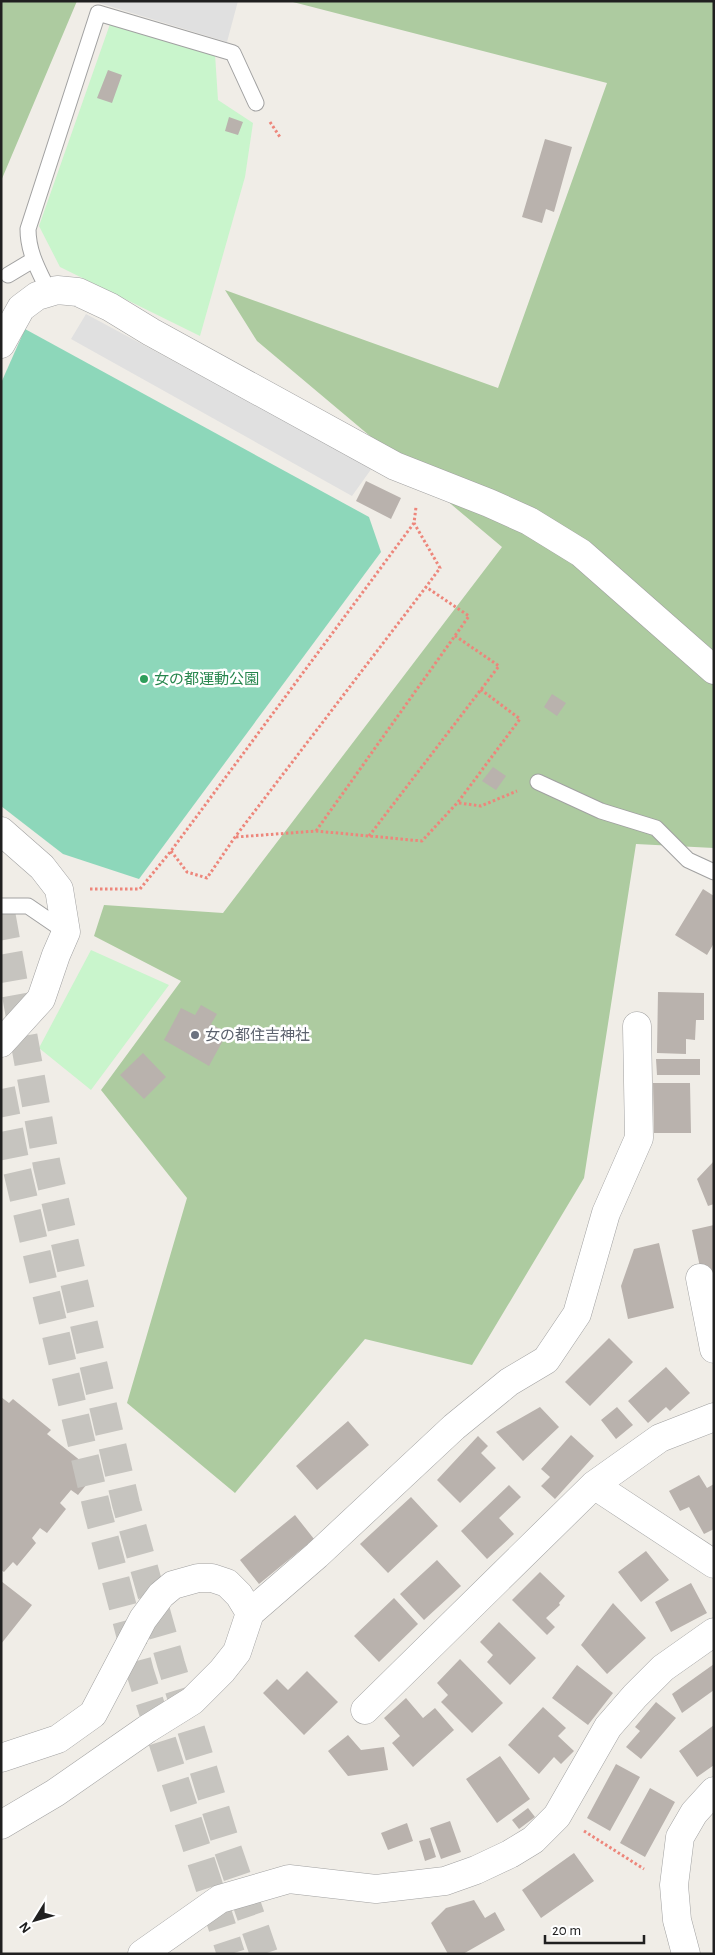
<svg xmlns="http://www.w3.org/2000/svg" width="715" height="1955" font-family="'Alegreya Sans','Noto Sans JP',sans-serif">
	<style>
		.forest { fill: #adcba0 }
		.park { fill: #c9f5cc }
		.pitch { fill: #8dd7ba }
		.parking { fill: #e0e0e0 }
		.building { fill: #b9b2ad }
		.lines { fill: none; stroke-linecap: round; stroke-linejoin: round }
		.motorway-tunnel { stroke: #c6c4bf; stroke-width: 28; stroke-dasharray: 28 14; stroke-linecap: butt }
		.service-casing { stroke: #a1a1a1; stroke-width: 17 }
		.minor-casing { stroke: #a1a1a1; stroke-width: 29 }
		.tertiary-casing { stroke: #a1a1a1; stroke-width: 29 }
		.path { stroke: #ed867b; stroke-width: 3; stroke-dasharray: 2.5 2.5; stroke-linecap: butt }
		.service { stroke: #fff; stroke-width: 15 }
		.minor { stroke: #fff; stroke-width: 28 }
		.tertiary { stroke: #fff; stroke-width: 28 }
		.leisure-dot { fill: #2e9e5b; stroke: #fff; stroke-width: 2 }
		.worship-dot { fill: #6b7280; stroke: #fff; stroke-width: 2 }
		.labels { text-anchor: middle; stroke-width: 5; stroke-linejoin: round; paint-order: stroke }
		.leisure-label { font-size: 15px; fill: #27864d; stroke: #fff; text-anchor: start }
		.worship-label { font-size: 15px; fill: #5b616d; stroke: #fff; text-anchor: start }
	</style>
	<rect width="100%" height="100%" fill="#f0ede7"/>
	<path class="forest" d="M 1,1 L 77,1 L 1,181 Z
		M 289,1 L 714,1 L 714,848 L 636,844 L 584,1178 L 472,1365 L 365,1339 L 235,1493 L 127,1403 L 187,1198 L 101,1090 L 181,981 L 94,936 L 104,905 L 223,913 L 502,547 L 257,341 L 225,290 L 498,388 L 607,83 Z"/>
	<path class="park" d="M 110,24 L 215,54 L 218,100 L 253,123 L 245,177 L 200,336 L 60,267 L 39,226 Z
		M 91,950 L 169,985 L 91,1090 L 39,1048 Z"/>
	<path class="pitch" d="M 25,329 L 369,517 L 381,552 L 139,879 L 63,854 L 1,806 L 1,383 Z"/>
	<path class="parking" d="M 99,1 L 238,1 L 227,42 L 99,3 Z
		M 86,314 L 372,468 L 352,496 L 71,339 Z"/>
	<path class="building" d="M 108,70 L 122,75 L 112,103 L 97,98 Z
		M 229,117 L 243,122 L 238,135 L 225,131 Z
		M 545,139 L 572,147 L 554,212 L 546,209 L 542,223 L 522,217 Z
		M 366,481 L 401,498 L 391,519 L 356,501 Z
		M 552,694 L 566,703 L 557,716 L 544,707 Z
		M 493,767 L 506,776 L 496,790 L 482,781 Z
		M 703,889 L 714,896 L 714,943 L 707,955 L 675,935 Z
		M 658,992 L 704,993 L 704,1020 L 696,1020 L 695,1040 L 686,1039 L 686,1054 L 657,1053 Z
		M 201,1005 L 217,1014 L 211,1024 L 227,1033 L 209,1066 L 164,1040 L 181,1008 L 195,1015 Z
		M 143,1053 L 166,1077 L 144,1099 L 120,1075 Z
		M 656,1059 L 700,1059 L 700,1075 L 657,1075 Z
		M 653,1083 L 690,1083 L 691,1133 L 654,1133 Z
		M 714,1161 L 714,1204 L 708,1206 L 697,1179 Z
		M 714,1225 L 714,1273 L 702,1276 L 692,1230 Z
		M 659,1243 L 674,1308 L 628,1319 L 621,1286 L 634,1249 Z
		M 609,1338 L 633,1362 L 590,1406 L 565,1382 Z
		M 666,1367 L 690,1393 L 670,1411 L 666,1407 L 648,1423 L 628,1401 Z
		M 1,1397 L 9,1403 L 13,1399 L 51,1430 L 47,1434 L 96,1473 L 78,1495 L 71,1490 L 60,1503 L 66,1509 L 47,1533 L 40,1528 L 32,1538 L 36,1543 L 17,1566 L 13,1562 L 4,1572 L 1,1570 Z
		M 540,1407 L 559,1427 L 523,1461 L 496,1432 Z
		M 617,1407 L 633,1425 L 616,1439 L 601,1420 Z
		M 348,1421 L 369,1445 L 317,1490 L 296,1466 Z
		M 571,1435 L 594,1456 L 555,1499 L 541,1486 L 550,1477 L 541,1469 Z
		M 478,1436 L 488,1446 L 481,1453 L 496,1468 L 460,1503 L 437,1480 Z
		M 699,1475 L 707,1488 L 714,1484 L 714,1529 L 704,1534 L 689,1507 L 680,1511 L 669,1491 Z
		M 509,1485 L 521,1497 L 499,1518 L 514,1534 L 487,1559 L 461,1531 Z
		M 411,1497 L 438,1526 L 388,1573 L 360,1544 Z
		M 295,1515 L 314,1539 L 259,1584 L 240,1560 Z
		M 646,1551 L 669,1580 L 641,1602 L 618,1572 Z
		M 437,1560 L 461,1586 L 424,1620 L 400,1594 Z
		M 540,1572 L 565,1596 L 559,1603 L 560,1605 L 546,1618 L 555,1627 L 547,1635 L 512,1600 Z
		M 1,1581 L 32,1605 L 1,1644 Z
		M 691,1583 L 707,1613 L 671,1632 L 655,1602 Z
		M 394,1598 L 418,1624 L 379,1662 L 354,1636 Z
		M 613,1603 L 646,1638 L 607,1674 L 581,1645 Z
		M 499,1622 L 536,1658 L 510,1685 L 487,1662 L 493,1655 L 480,1642 Z
		M 460,1659 L 503,1703 L 472,1733 L 441,1702 L 448,1695 L 437,1683 Z
		M 714,1664 L 714,1690 L 682,1713 L 672,1694 Z
		M 577,1665 L 613,1693 L 588,1725 L 552,1698 Z
		M 307,1671 L 338,1702 L 304,1735 L 263,1693 L 277,1679 L 288,1690 Z
		M 406,1698 L 423,1718 L 435,1708 L 454,1730 L 413,1767 L 392,1743 L 400,1736 L 384,1718 Z
		M 656,1702 L 676,1718 L 641,1759 L 626,1747 L 640,1731 L 635,1727 Z
		M 543,1707 L 566,1728 L 558,1736 L 574,1751 L 561,1764 L 554,1757 L 539,1774 L 508,1745 Z
		M 714,1725 L 714,1765 L 697,1777 L 679,1751 Z
		M 348,1735 L 361,1750 L 384,1747 L 388,1770 L 348,1776 L 328,1751 Z
		M 500,1756 L 530,1799 L 497,1823 L 466,1779 Z
		M 616,1764 L 640,1777 L 610,1831 L 587,1818 Z
		M 650,1788 L 675,1802 L 645,1857 L 620,1843 Z
		M 528,1808 L 535,1817 L 519,1829 L 512,1820 Z
		M 450,1821 L 461,1852 L 441,1859 L 430,1828 Z
		M 407,1823 L 413,1841 L 388,1850 L 381,1833 Z
		M 430,1838 L 436,1857 L 425,1861 L 419,1841 Z
		M 574,1853 L 594,1881 L 541,1918 L 522,1890 Z
		M 474,1900 L 485,1918 L 495,1912 L 505,1930 L 463,1954 L 448,1954 L 431,1923 L 446,1908 Z"/>
	<g class="lines">
		<path class="motorway-tunnel" d="M 1,912 L 47,1166 L 126,1504 L 171,1664 L 228,1850 L 264,1954
			M 1,1089 L 17,1170 L 98,1513 L 140,1672 L 231,1954"/>
		<defs>
			<path id="service" d="M 8,275 L 33,260
				M 49,292 C 39,271 28,253 28,229 L 98,13 L 233,53 L 256,103
				M 538,782 L 601,811 L 656,828 L 688,860 L 714,872
				M 1,906 L 28,906 L 66,932"/>
			<path id="minor" d="M 700,1278 L 714,1349
				M 594,1485 L 714,1564
				M 250,1613 L 317,1555 L 454,1427 L 509,1382 L 546,1360 L 577,1314 L 606,1213 L 639,1138 L 637,1026
				M 365,1710 L 594,1485 L 660,1438 L 714,1417
				M 1,1758 L 58,1739 L 93,1714 L 143,1619 L 161,1595 L 173,1585 L 198,1578 L 212,1578 L 227,1583 L 239,1595 L 250,1613 L 237,1652 L 222,1671 L 192,1701 L 147,1729 L 55,1793 L 1,1825
				M 142,1954 L 220,1899 L 289,1879 L 376,1889 L 445,1881 L 476,1870 L 510,1854 L 533,1840 L 557,1816 L 608,1727 L 635,1696 L 663,1668 L 714,1632
				M 686,1954 L 677,1920 L 674,1885 L 680,1837 L 694,1813 L 714,1791"/>
			<path id="tertiary" d="M 1,344 L 21,308 L 37,296 L 57,290 L 78,292 L 110,307 L 151,332 L 395,466 L 489,503 L 529,521 L 581,553 L 714,670
				M 1,831 L 42,867 L 59,889 L 66,932 L 56,955 L 41,999 L 1,1043"/>
		</defs>
		<use href="#service" class="service-casing"/>
		<use href="#minor" class="minor-casing"/>
		<use href="#tertiary" class="tertiary-casing"/>
		<path class="path" d="M 270,122 L 280,137
			M 459,803 L 481,806 L 517,791
			M 316,831 L 469,616 L 426,587
			M 369,836 L 499,666 L 454,635
			M 236,837 L 316,831 L 422,841 L 458,802 L 520,719 L 480,689
			M 171,851 L 187,872 L 207,878 L 235,837 L 426,587 L 440,568 L 414,523
			M 90,889 L 140,889 L 171,851 L 414,523 L 416,507
			M 584,1831 L 644,1869"/>
		<use href="#service" class="service"/>
		<use href="#minor" class="minor"/>
		<use href="#tertiary" class="tertiary"/>
	</g>
	<circle class="leisure-dot" cx="144" cy="679" r="5"/>
	<circle class="worship-dot" cx="195" cy="1035" r="5"/>
	<g class="labels">
		<g class="leisure-label">
			<text x="154" y="684">女の都運動公園</text>
		</g>
		<g class="worship-label">
			<text x="205" y="1040">女の都住吉神社</text>
		</g>
	</g>
	<rect width="715" height="1955" fill="none" stroke="#202020" stroke-width="5"/>
	<g transform="translate(35 1920) rotate(233)" stroke="#ffffff" stroke-width="4" paint-order="stroke">
	<path d="M0-4L9 19L0 12L-9 19Z" fill="#202020"/>
	<text y="-8" font-size="14" font-weight="bold" text-anchor="middle" fill="#202020">N</text>
	</g>
	<path d="M545 1935v8h99v-8" fill="none" stroke="#202020" stroke-width="2.5"/>
	<text x="552" y="1935" font-size="15" fill="#202020" stroke="#ffffff" stroke-width="4" paint-order="stroke">20 m</text>
</svg>
